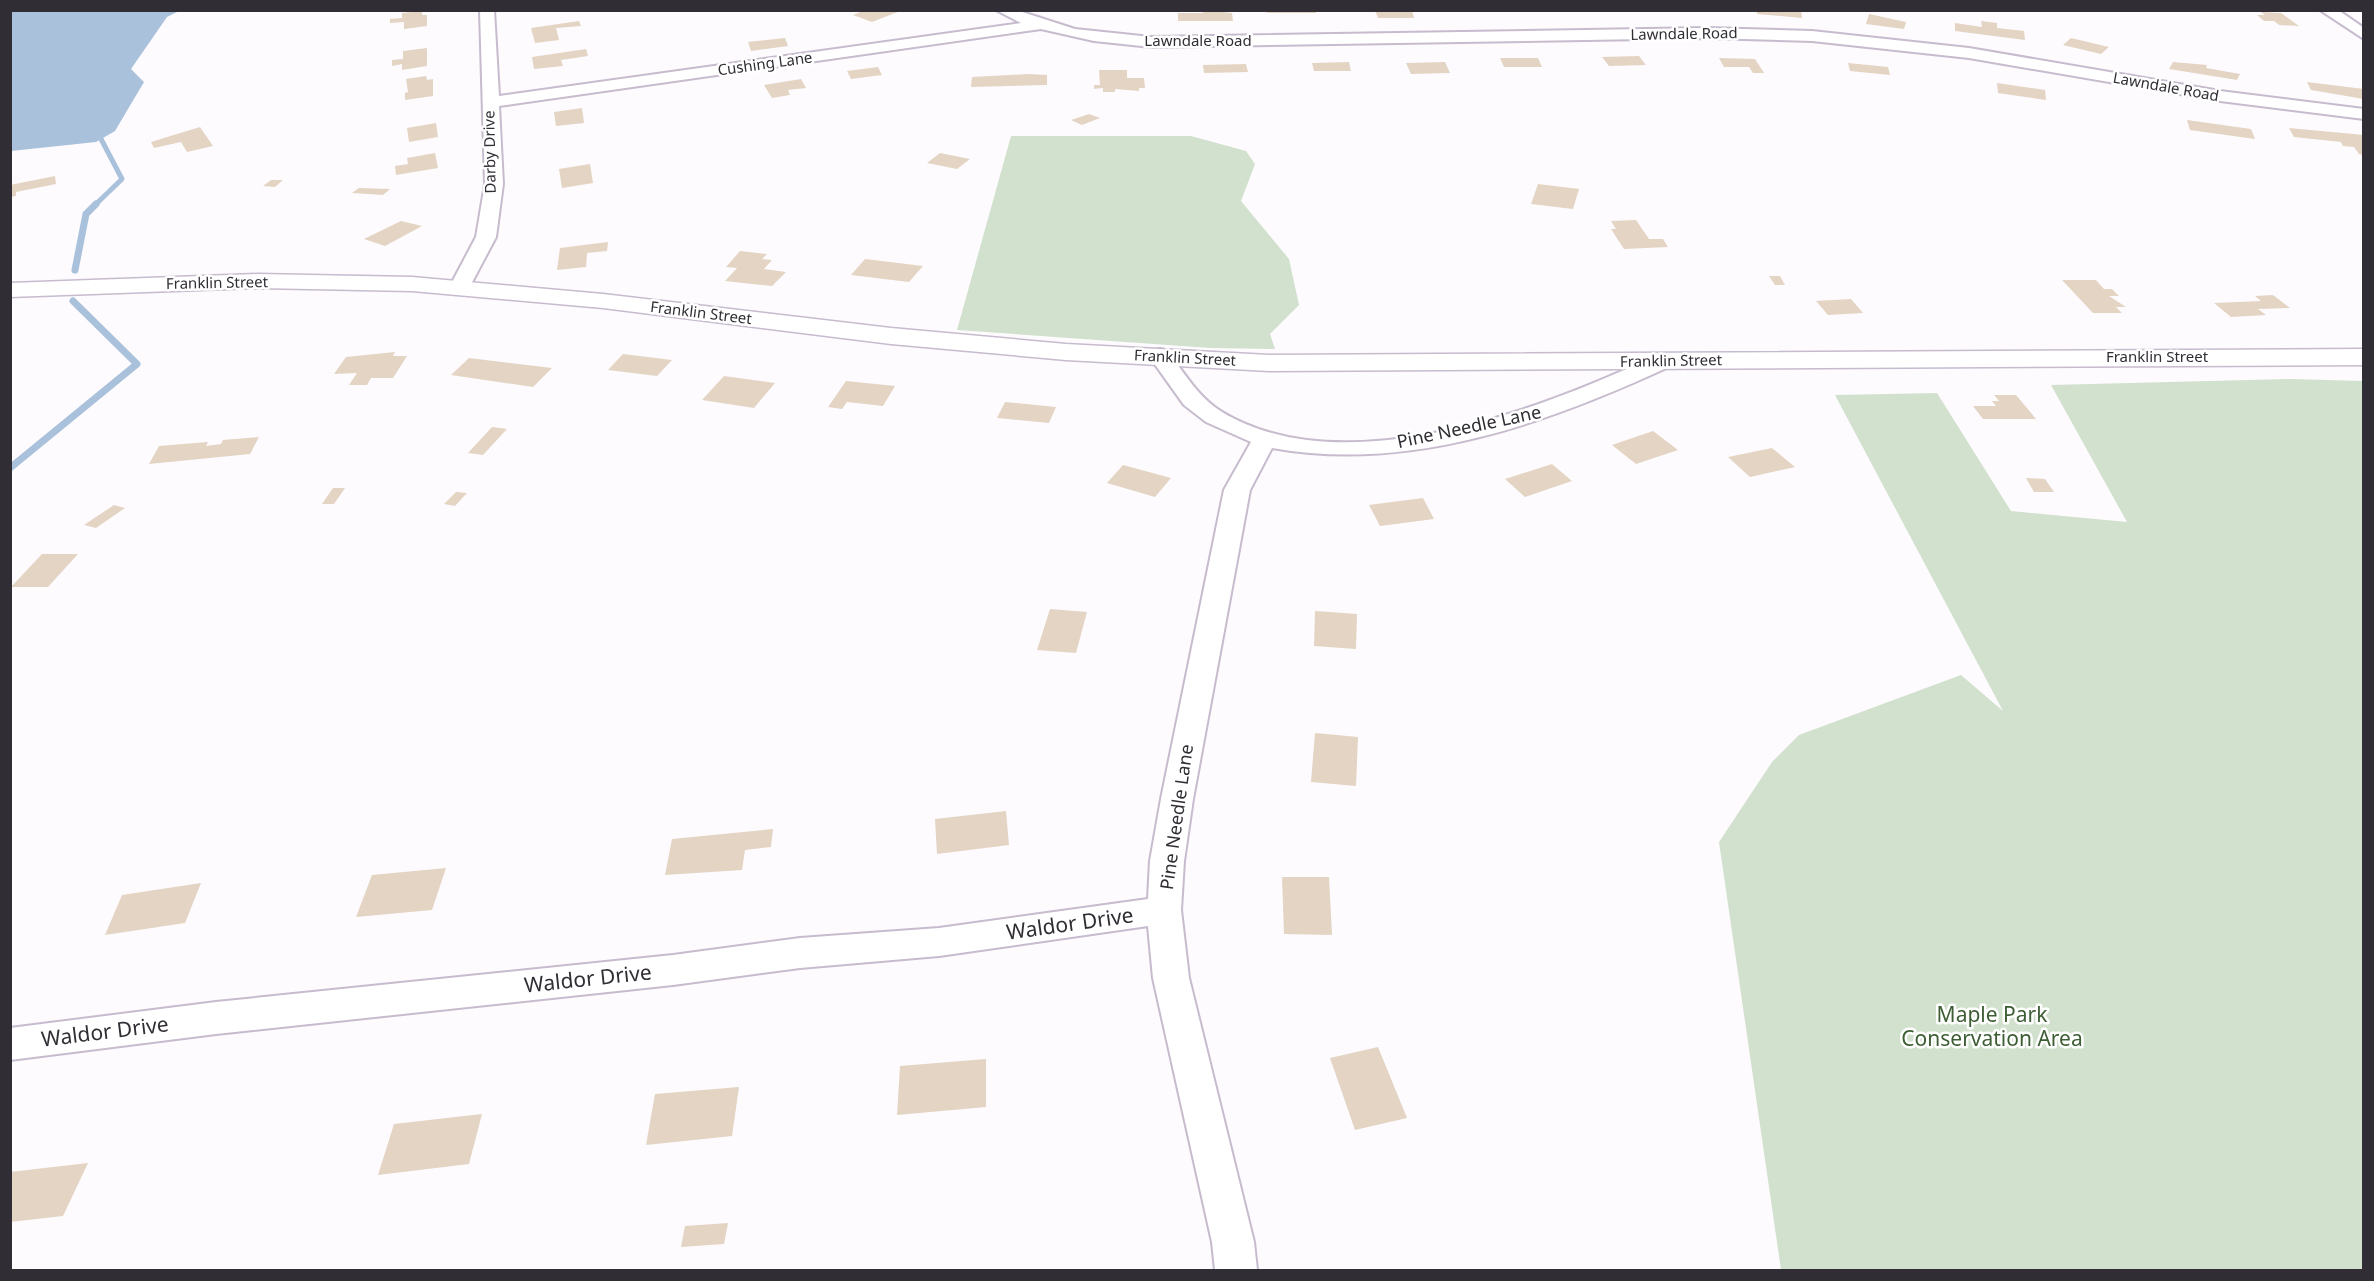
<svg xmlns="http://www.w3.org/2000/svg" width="2374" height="1281" font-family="'Noto Sans',sans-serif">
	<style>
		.green { fill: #d2e1ce }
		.water { fill: #a9c1db }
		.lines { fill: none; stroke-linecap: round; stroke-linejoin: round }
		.stream-far1 { stroke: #a9c1db; stroke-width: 5 }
		.stream { stroke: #a9c1db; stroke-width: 7 }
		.building { fill: #e4d4c3 }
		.street-casing { stroke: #c7bbce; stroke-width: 4 }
		.secondary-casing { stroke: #c7bbce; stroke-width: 3 }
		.street { fill: #fff; fill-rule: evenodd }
		.secondary { fill: #fff; fill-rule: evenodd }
		.labels { text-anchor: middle; stroke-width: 5; stroke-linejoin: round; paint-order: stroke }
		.far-street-label { font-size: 15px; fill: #312d34; stroke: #fff }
		.street-label { font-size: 18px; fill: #312d34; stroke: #fff }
		.near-street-label { font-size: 21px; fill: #312d34; stroke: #fff }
		.near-park-label { font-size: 21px; fill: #3d5d34; stroke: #fff }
	</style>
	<rect width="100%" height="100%" fill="#fdfbfe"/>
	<path class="green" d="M 1011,136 L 1191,136 L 1246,151 L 1255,164 L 1241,201 L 1289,259 L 1299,305 L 1270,334 L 1275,349 L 1210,348 L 957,330 Z
		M 2291,379 L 2363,381 L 2363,1270 L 1781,1270 L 1719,842 L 1772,762 L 1799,735 L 1961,675 L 2003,711 L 1835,395 L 1937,393 L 2011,511 L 2127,522 L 2051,385 Z"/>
	<path class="water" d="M 10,11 L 11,10 L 179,11 L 167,17 L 131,69 L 144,82 L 115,131 L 96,142 L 11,151 Z"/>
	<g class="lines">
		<path class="stream-far1" d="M 94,206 L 122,179 L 100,137 L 101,130"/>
		<path class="stream" d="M 75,270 L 86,214 L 96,204
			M 10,468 L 137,364 L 73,301"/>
	</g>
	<path class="building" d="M 875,10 L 903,10 L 872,22 L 853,15 L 863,11 Z
		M 1203,10 L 1232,13 L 1233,21 L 1178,21 L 1178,13 L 1203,13 Z
		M 1266,10 L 1316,10 L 1316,13 L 1267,13 Z
		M 1375,10 L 1412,10 L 1414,18 L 1378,18 Z
		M 1757,10 L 1801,10 L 1802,18 L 1757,14 Z
		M 422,11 L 422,15 L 427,15 L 427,26 L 404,29 L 404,22 L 390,23 L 390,19 L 402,18 L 402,13 Z
		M 2261,12 L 2281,13 L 2299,26 L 2279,25 L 2274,21 L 2264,21 L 2257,15 L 2265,15 Z
		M 1869,14 L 1906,22 L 1904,29 L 1866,24 Z
		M 579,21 L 581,26 L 556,28 L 559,40 L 535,43 L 531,28 Z
		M 1981,21 L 1997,23 L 1997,28 L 2024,31 L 2025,40 L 1955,31 L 1955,23 L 1982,27 Z
		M 785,38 L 788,46 L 751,51 L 748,42 Z
		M 2071,38 L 2109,47 L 2101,54 L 2063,45 Z
		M 427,48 L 427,66 L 402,70 L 402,64 L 392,66 L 392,60 L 403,59 L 403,51 Z
		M 586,49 L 588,56 L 561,60 L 563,66 L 534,69 L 532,57 Z
		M 1639,56 L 1646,65 L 1609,66 L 1602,57 Z
		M 1500,58 L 1538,58 L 1542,67 L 1504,67 Z
		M 1719,58 L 1755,59 L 1764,73 L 1753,73 L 1749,67 L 1724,67 Z
		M 1349,62 L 1351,71 L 1314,71 L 1312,63 Z
		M 1445,62 L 1450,73 L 1411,74 L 1406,63 Z
		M 2173,62 L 2207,65 L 2206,68 L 2240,74 L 2237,80 L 2169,69 Z
		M 1848,63 L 1888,67 L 1890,75 L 1850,71 Z
		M 1246,64 L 1248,72 L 1204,73 L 1203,65 Z
		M 878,67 L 882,75 L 851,79 L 847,71 Z
		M 1099,70 L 1127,70 L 1127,78 L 1144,78 L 1145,88 L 1139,88 L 1139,91 L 1115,89 L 1115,92 L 1103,92 L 1103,88 L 1094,89 L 1094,85 L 1100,85 Z
		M 1029,74 L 1047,75 L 1047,85 L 971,87 L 972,77 Z
		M 426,76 L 427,80 L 433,79 L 433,96 L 405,100 L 405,93 L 408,92 L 406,79 Z
		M 801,79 L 806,88 L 788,90 L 790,95 L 772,98 L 764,85 Z
		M 2307,82 L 2364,89 L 2364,99 L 2311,90 Z
		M 1997,83 L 2045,90 L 2046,100 L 1998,93 Z
		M 582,108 L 584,123 L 556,126 L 554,112 Z
		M 1089,114 L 1100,118 L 1082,125 L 1071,120 Z
		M 2187,120 L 2251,129 L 2255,139 L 2190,130 Z
		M 436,123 L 438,137 L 409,142 L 407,128 Z
		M 200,127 L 213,146 L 187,152 L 181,142 L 154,148 L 151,142 Z
		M 2289,128 L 2364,135 L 2364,155 L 2359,154 L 2354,147 L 2343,146 L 2341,142 L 2294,137 Z
		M 435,153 L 438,168 L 396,175 L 395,166 L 408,164 L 407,158 Z
		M 940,153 L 970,159 L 957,169 L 927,163 Z
		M 590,164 L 593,183 L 562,188 L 559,169 Z
		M 55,176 L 56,184 L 16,192 L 16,196 L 10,197 L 10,185 Z
		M 271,180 L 283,180 L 275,187 L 263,186 Z
		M 1538,184 L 1579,189 L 1573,209 L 1531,204 Z
		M 359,188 L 390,189 L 383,195 L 352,193 Z
		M 1636,220 L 1649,239 L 1663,239 L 1668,247 L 1624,249 L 1611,229 L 1616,229 L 1611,221 Z
		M 401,221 L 422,226 L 385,246 L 364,239 Z
		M 608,242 L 607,251 L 587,253 L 586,267 L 557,270 L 560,248 Z
		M 740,251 L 767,254 L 762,259 L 772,260 L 764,269 L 786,272 L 772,286 L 725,281 L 737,268 L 726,267 Z
		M 865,259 L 923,266 L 909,282 L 851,275 Z
		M 1769,276 L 1780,276 L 1785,285 L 1775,285 Z
		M 2062,280 L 2096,280 L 2104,289 L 2112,289 L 2119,296 L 2109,296 L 2126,307 L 2116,307 L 2122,313 L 2093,313 Z
		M 2273,295 L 2290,308 L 2258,309 L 2266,315 L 2231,317 L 2214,303 L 2261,301 L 2255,296 Z
		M 1851,299 L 1863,313 L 1828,315 L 1816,301 Z
		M 395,352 L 393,356 L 407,356 L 393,378 L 371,378 L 367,385 L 349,385 L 357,373 L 334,374 L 346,357 Z
		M 623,354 L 672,360 L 657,376 L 608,370 Z
		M 469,358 L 552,368 L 533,387 L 451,375 Z
		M 724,376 L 775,383 L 754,408 L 702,400 Z
		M 846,381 L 895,386 L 883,406 L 847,402 L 842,409 L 828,407 Z
		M 1994,395 L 2016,395 L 2036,419 L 1983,419 L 1973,406 L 1996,406 L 1992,401 L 1999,401 Z
		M 1005,402 L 1056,407 L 1049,423 L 997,418 Z
		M 492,427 L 507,429 L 483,455 L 468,453 Z
		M 1653,431 L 1678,450 L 1636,464 L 1612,445 Z
		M 259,437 L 250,454 L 149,464 L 159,446 L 208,442 L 206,446 L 221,444 L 223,440 Z
		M 1772,448 L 1795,467 L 1750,477 L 1728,457 Z
		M 1552,464 L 1572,481 L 1525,497 L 1505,479 Z
		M 1123,465 L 1171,478 L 1155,497 L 1107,483 Z
		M 2026,478 L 2045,479 L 2054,492 L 2034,492 Z
		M 333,488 L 345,488 L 334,504 L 322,504 Z
		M 456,492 L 467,493 L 455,506 L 444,504 Z
		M 1423,498 L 1434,519 L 1380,526 L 1369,505 Z
		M 114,505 L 125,508 L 96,528 L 84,525 Z
		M 42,554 L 78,554 L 48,587 L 11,587 Z
		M 1050,609 L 1087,612 L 1076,653 L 1037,650 Z
		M 1315,611 L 1357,614 L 1356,649 L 1314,646 Z
		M 1315,733 L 1358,737 L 1356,786 L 1311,782 Z
		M 1006,811 L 1009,845 L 937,854 L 935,819 Z
		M 773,829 L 771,847 L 745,850 L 742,870 L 665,875 L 672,839 Z
		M 446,868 L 432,910 L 356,917 L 372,875 Z
		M 1282,877 L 1329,877 L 1332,935 L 1284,934 Z
		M 201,883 L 185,923 L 105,935 L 122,895 Z
		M 1378,1047 L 1407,1118 L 1355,1130 L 1330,1058 Z
		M 986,1059 L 986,1107 L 897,1115 L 900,1066 Z
		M 739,1087 L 732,1136 L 646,1145 L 655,1094 Z
		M 482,1114 L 469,1164 L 378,1175 L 394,1124 Z
		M 88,1163 L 63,1216 L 10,1222 L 10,1172 Z
		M 728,1223 L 724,1244 L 681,1247 L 685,1226 Z"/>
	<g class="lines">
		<defs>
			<path id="street" d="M 480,10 L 494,10 L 499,96 L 1021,23 L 996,10 L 1016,10 L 1075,29 L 1151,37 L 1707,28 L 1812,31 L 1969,48 L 2220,91 L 2364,109 L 2364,119 L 2220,101 L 1969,58 L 1812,41 L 1707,38 L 1151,47 L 1094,41 L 1041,29 L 499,106 L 503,184 L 496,237 L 469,288 L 466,292 L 452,292 L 449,288 L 476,237 L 485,184 Z
				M 2320,10 L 2338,10 L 2364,28 L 2364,39 Z
				M 1160,349 L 1168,351 C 1184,373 1198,397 1222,412 C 1344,485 1540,410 1657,355 L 1673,355 L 1676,360 L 1673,365 C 1548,423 1411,473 1272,448 L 1250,490 L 1193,799 L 1184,861 L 1181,910 L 1189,978 L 1254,1242 L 1257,1270 L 1215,1270 L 1212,1242 L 1153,978 L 1148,926 L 939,956 L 800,968 L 673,985 L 216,1034 L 10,1060 L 10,1028 L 216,1002 L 673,955 L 800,938 L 939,928 L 1148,899 L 1150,861 L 1161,799 L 1224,490 L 1251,442 L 1206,422 L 1184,405 L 1149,356 L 1152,351 Z"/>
			<path id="secondary" d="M 258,274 L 412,277 L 603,294 L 891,328 L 1066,344 L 1269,355 L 2364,349 L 2364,365 L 1269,371 L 1066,360 L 891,344 L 603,308 L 412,291 L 258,288 L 10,297 L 10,283 Z"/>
		</defs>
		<use href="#street" class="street-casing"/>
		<use href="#secondary" class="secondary-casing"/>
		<use href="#street" class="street"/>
		<use href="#secondary" class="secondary"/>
	</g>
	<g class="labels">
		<g class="far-street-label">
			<text transform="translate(1684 34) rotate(-1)" y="5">Lawndale Road</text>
			<text x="1198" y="46">Lawndale Road</text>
			<text transform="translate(765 64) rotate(-8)" y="5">Cushing Lane</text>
			<text transform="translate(2166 87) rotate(10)" y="5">Lawndale Road</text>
			<text transform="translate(490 152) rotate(-91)" y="5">Darby Drive</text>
			<text transform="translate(217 283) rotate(-1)" y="5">Franklin Street</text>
			<text transform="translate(701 313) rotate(7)" y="5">Franklin Street</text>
			<text x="2157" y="362">Franklin Street</text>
			<text transform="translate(1185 358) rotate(3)" y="5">Franklin Street</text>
			<text transform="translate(1671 361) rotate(-1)" y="5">Franklin Street</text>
		</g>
		<g class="street-label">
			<text transform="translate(1469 427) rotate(-12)" y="6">Pine Needle Lane</text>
			<text transform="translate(1177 817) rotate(-82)" y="6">Pine Needle Lane</text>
		</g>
		<g class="near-street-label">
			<text transform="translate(1070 924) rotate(-8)" y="7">Waldor Drive</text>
			<text transform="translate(588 979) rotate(-6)" y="7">Waldor Drive</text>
			<text transform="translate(105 1032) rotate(-7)" y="7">Waldor Drive</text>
		</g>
		<g class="near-park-label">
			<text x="1992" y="1022">Maple Park<tspan x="1992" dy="24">Conservation Area</tspan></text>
		</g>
	</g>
	<rect width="2374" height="1281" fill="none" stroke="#312d34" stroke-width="24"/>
</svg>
